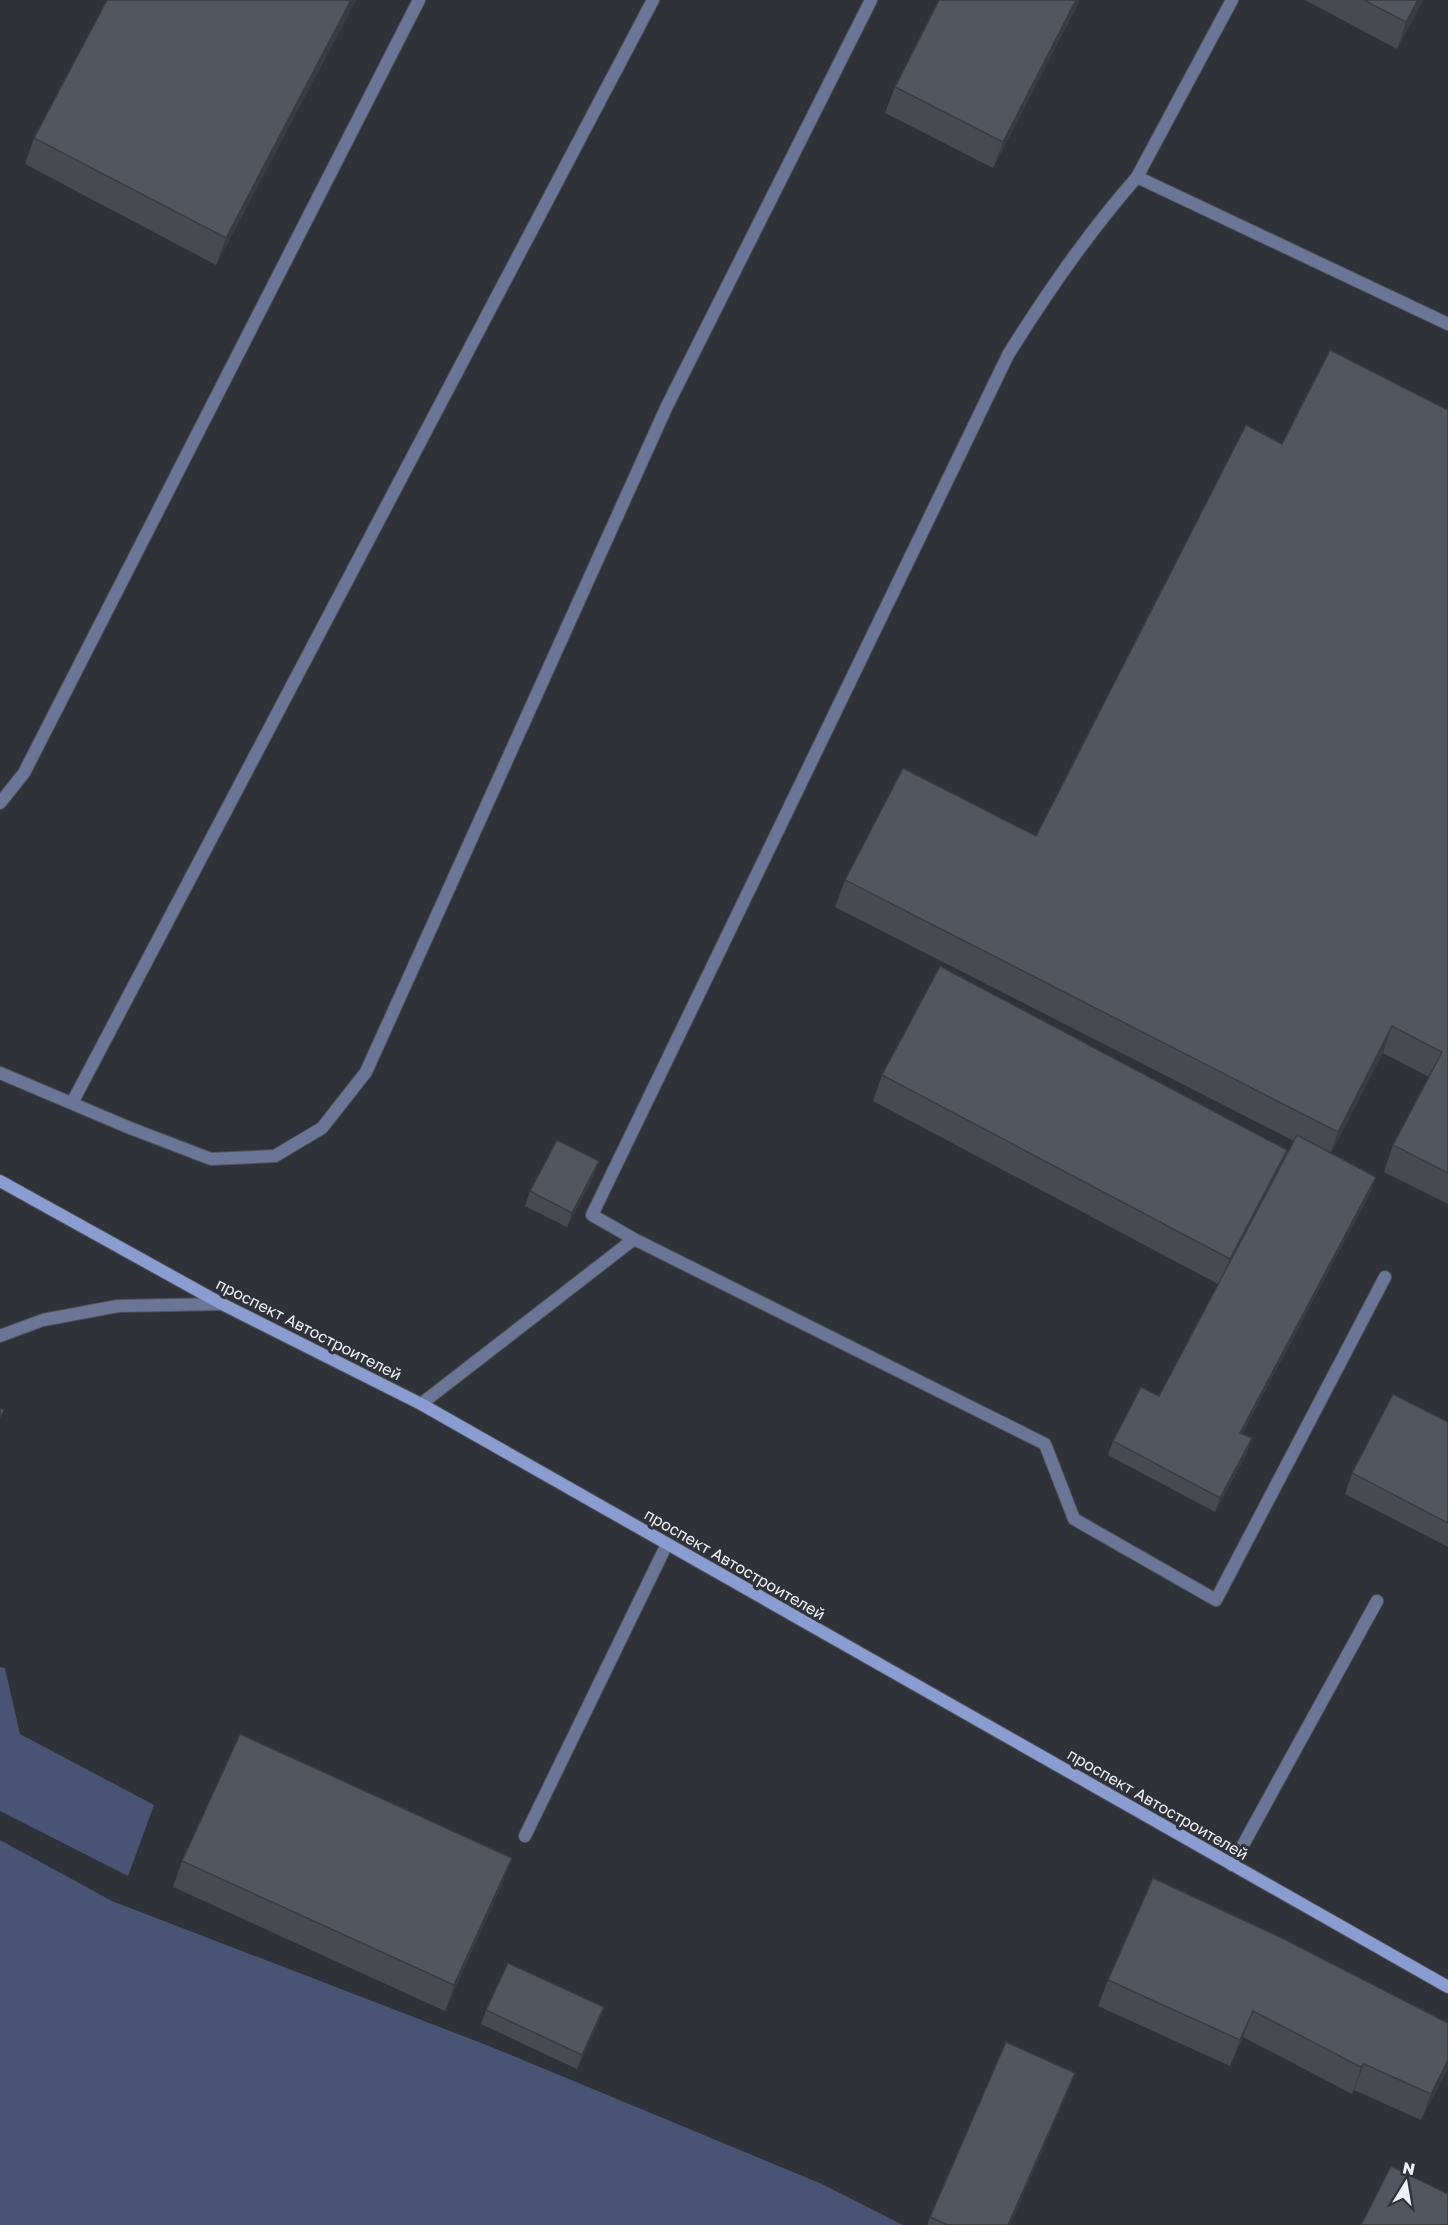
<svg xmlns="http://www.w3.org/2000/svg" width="1448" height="2225" font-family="'Golos Text',sans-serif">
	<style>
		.green { fill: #495373 }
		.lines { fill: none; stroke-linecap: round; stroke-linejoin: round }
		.lane-casing { stroke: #4e5157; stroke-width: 14 }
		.secondary-casing { stroke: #4e5157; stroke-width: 14 }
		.lane { stroke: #6b7697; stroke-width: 12 }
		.secondary { stroke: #8a9cd0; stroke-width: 12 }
		.wall { fill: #474a51 }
		.shaded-wall { fill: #393c42 }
		.building { fill: #52565e; stroke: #393c42; stroke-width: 1.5 }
		.labels { text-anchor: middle; stroke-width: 6; stroke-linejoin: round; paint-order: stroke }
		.street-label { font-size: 16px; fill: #eff1f6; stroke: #2f3239 }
	</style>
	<rect width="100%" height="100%" fill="#2f3239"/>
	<path class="green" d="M 0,1667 L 5,1668 L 20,1734 L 154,1805 L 128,1876 L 0,1811 Z
		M 0,1840 L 112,1901 L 489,2046 L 822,2184 L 903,2225 L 0,2225 Z"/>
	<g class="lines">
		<defs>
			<path id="lane" d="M 1137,177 L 1232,0
				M 0,803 L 24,773 L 419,0
				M 0,1073 L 130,1128 L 211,1159 L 275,1156 L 322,1128 L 366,1072 L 667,406 L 871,0
				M 72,1103 L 653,0
				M 634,1239 L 592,1215 L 1008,355 C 1047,292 1088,233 1137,177 L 1448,324
				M 0,1336 L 43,1320 L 118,1306 L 222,1304
				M 421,1404 L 634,1239 L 1045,1444 L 1074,1519 L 1216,1600 L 1385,1277
				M 525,1836 L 667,1544
				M 1232,1865 L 1377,1601"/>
			<path id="secondary" d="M 0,1181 L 222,1304 L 421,1404 L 1448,1987"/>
		</defs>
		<use href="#lane" class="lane-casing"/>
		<use href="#secondary" class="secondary-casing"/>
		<use href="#lane" class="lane"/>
		<use href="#secondary" class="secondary"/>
	</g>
	<path class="wall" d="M 107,0 L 356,0 L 216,265 L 25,164 L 34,138 Z
		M 939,0 L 1080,0 L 993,168 L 885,113 L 895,87 Z
		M 1305,0 L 1423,0 L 1397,49 Z
		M 1448,410 L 1448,1204 L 1384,1172 L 1393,1145 L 1429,1077 L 1383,1053 L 1331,1153 L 1376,1177 L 1371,1191 L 1242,1434 L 1247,1453 L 1215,1512 L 1108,1455 L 1113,1441 L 1159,1396 L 1218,1284 L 873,1101 L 882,1075 L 1287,1150 L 1284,1160 L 1294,1141 L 835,907 L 845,880 L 1036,836 L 1282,444 Z
		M 599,1161 L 594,1175 L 567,1227 L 525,1206 L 530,1191 Z
		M 1448,1422 L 1448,1547 L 1345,1494 L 1352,1473 Z
		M 182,1861 L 502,1884 L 445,2011 L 173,1887 Z
		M 1153,1878 L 1448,2068 L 1421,2120 L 1354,2090 L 1352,2094 L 1243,2037 L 1230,2066 L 1098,2006 L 1108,1980 Z
		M 604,2007 L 599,2021 L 577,2069 L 481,2024 L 486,2010 Z
		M 1067,2093 L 1010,2225 L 927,2225 L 930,2217 Z"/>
	<path class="shaded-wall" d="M 351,0 L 356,0 L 216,265 L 226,238 Z
		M 1076,0 L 1080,0 L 993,168 L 1003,142 Z
		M 1418,0 L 1423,0 L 1397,49 L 1406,22 Z
		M 1392,1026 L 1383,1053 L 1328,1159 L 1338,1132 Z
		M 1287,1150 L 1278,1176 L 1220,1285 L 1230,1259 Z
		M 599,1161 L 594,1175 L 567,1227 L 572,1213 Z
		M 1376,1177 L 1371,1191 L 1235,1447 L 1240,1433 Z
		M 1252,1438 L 1247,1453 L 1215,1512 L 1220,1498 Z
		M 512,1858 L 502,1884 L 445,2011 L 454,1985 Z
		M 604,2007 L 599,2021 L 577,2069 L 582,2055 Z
		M 1253,2011 L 1243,2037 L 1230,2066 L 1240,2040 Z
		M 1448,2060 L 1448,2068 L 1421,2120 L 1431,2094 Z
		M 1364,2064 L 1354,2090 L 1352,2094 L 1361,2067 Z
		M 1075,2073 L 1067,2093 L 1010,2225 L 1008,2225 Z"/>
	<path class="building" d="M 107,0 L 351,0 L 226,238 L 34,138 Z
		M 939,0 L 1076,0 L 1003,142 L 895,87 Z
		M 1364,0 L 1418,0 L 1406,22 Z
		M 1330,350 L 1448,410 L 1448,1173 L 1393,1145 L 1442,1052 L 1392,1026 L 1338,1132 L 845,880 L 903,768 L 1036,836 L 1246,425 L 1282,444 Z
		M 940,966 L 1287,1150 L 1230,1259 L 882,1075 Z
		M 1297,1135 L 1376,1177 L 1240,1433 L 1252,1438 L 1220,1498 L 1113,1441 L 1141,1387 L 1159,1396 Z
		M 557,1140 L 599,1161 L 572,1213 L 530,1191 Z
		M 1393,1394 L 1448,1422 L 1448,1523 L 1352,1473 Z
		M 0,1408 L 4,1410 L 0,1418 Z
		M 240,1734 L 512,1858 L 454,1985 L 182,1861 Z
		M 1153,1878 L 1282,1938 L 1448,2023 L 1448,2060 L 1431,2094 L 1364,2064 L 1361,2067 L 1253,2011 L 1240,2040 L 1108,1980 Z
		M 508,1963 L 604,2007 L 582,2055 L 486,2010 Z
		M 1006,2042 L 1075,2073 L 1008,2225 L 948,2225 L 930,2217 Z
		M 1391,2166 L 1448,2194 L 1448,2225 L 1361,2225 Z"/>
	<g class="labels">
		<g class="street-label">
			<text transform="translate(309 1329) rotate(27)" y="6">проспект Автостроителей</text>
			<text transform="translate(735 1564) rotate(30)" y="6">проспект Автостроителей</text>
			<text transform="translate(1158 1804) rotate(30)" y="6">проспект Автостроителей</text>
		</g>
	</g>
	<g transform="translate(1406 2183) rotate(11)" stroke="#2f3239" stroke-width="4.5" paint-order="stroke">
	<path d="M0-4.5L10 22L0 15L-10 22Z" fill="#eff1f6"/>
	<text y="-9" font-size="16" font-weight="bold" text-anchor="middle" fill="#eff1f6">N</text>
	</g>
</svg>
